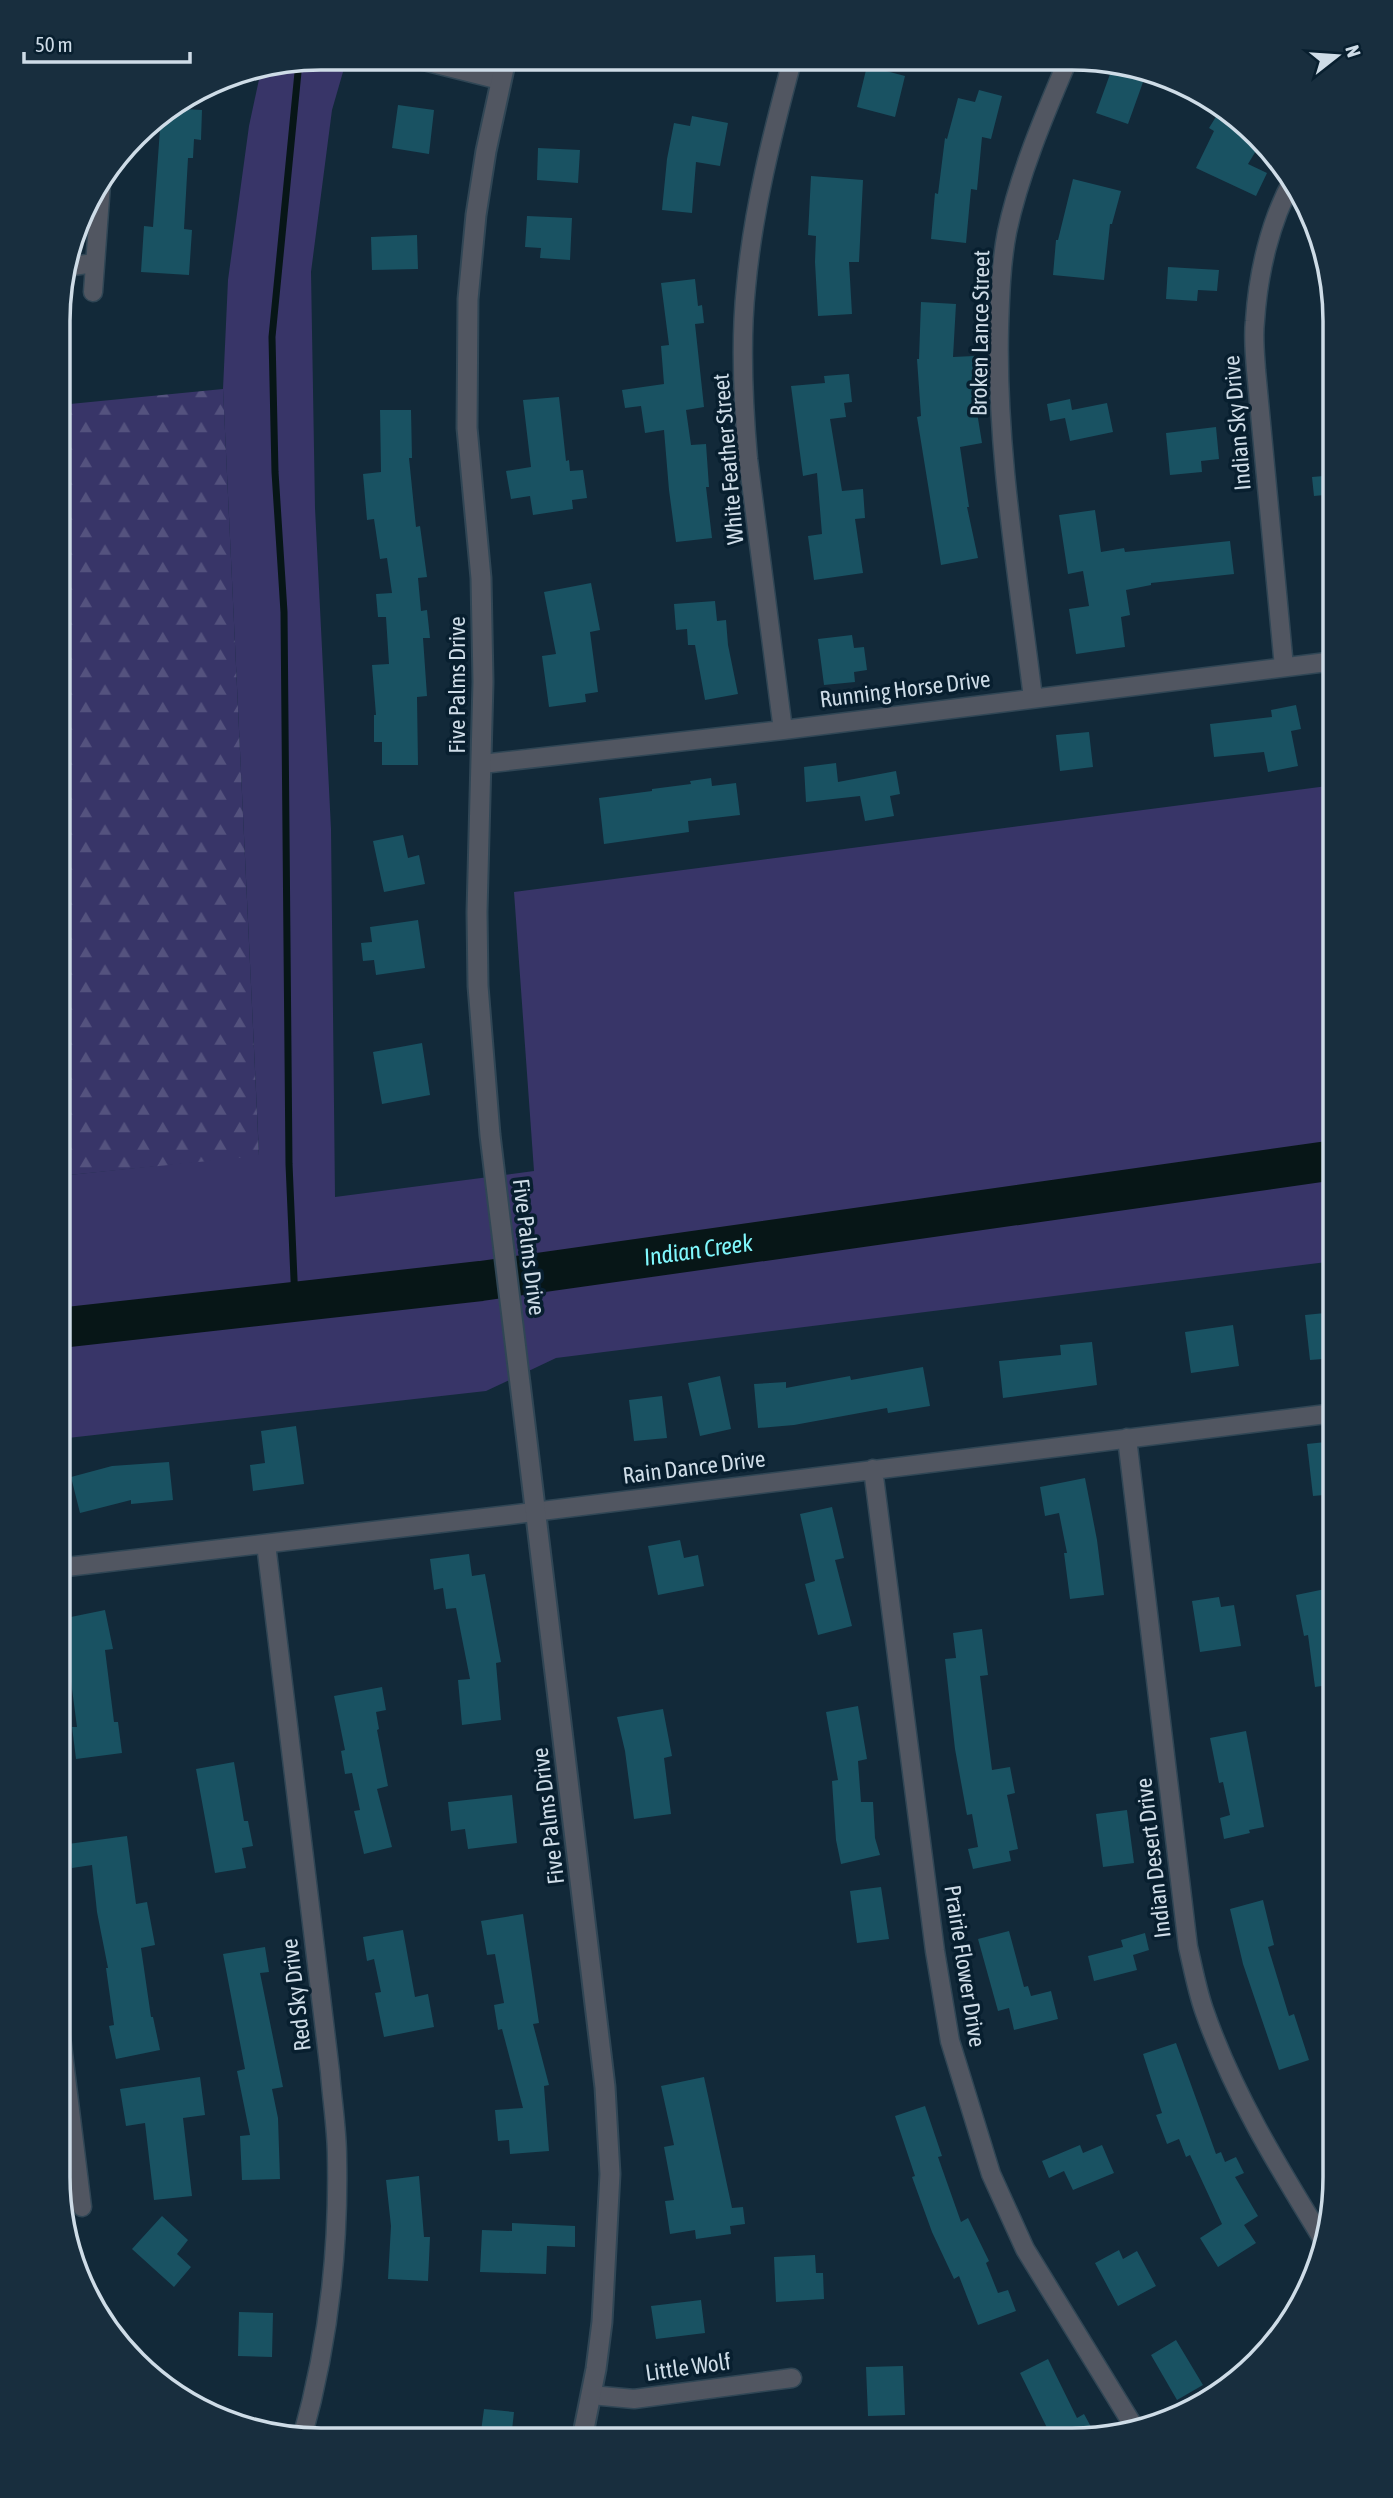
<svg xmlns="http://www.w3.org/2000/svg" width="1393" height="2498" font-family="'Asap Condensed',sans-serif">
	<style>
		.grass { fill: #383568 }
		.forest { fill: url(#forest-firs) }
		.lines { fill: none; stroke-linecap: round; stroke-linejoin: round }
		.stream { stroke: #071617; stroke-width: 7 }
		.river { stroke: #071617; stroke-width: 40 }
		.building { fill: #195262 }
		.minor-casing { stroke: #304655; stroke-width: 21 }
		.tertiary-casing { stroke: #304655; stroke-width: 23 }
		.minor { stroke: #515661; stroke-width: 18 }
		.tertiary { stroke: #515661; stroke-width: 19 }
		.labels { text-anchor: middle; stroke-width: 7; stroke-linejoin: round; paint-order: stroke }
		.street-label { font-size: 23px; fill: #cedce7; stroke: #081f2f }
		.water-label { font-size: 24px; font-style: italic; fill: #80f8fd; stroke: #081f2f }
		.rim { fill: none; stroke: #cedce7; stroke-width: 3.5 }
	</style>
	<defs>
		<pattern id="forest-firs" width="22" height="20" patternUnits="userSpaceOnUse" patternTransform="scale(1.75)"><rect width="22" height="20" fill="#383568"/><path d="M5 1l3.5 6h-7zM16 11l3.5 6h-7z" fill="#54527e"/></pattern>
	</defs>
	<rect width="100%" height="100%" fill="#122939"/>
	<path class="grass" d="M 321,58 L 347,58 L 332,110 L 311,272 L 315,508 L 331,829 L 335,1197 L 534,1171 L 514,892 L 1335,785 L 1335,1261 L 556,1358 L 486,1391 L 59,1439 L 59,1176 L 259,1155 L 223,389 L 228,280 L 249,126 L 261,70 Z"/>
	<path class="forest" d="M 223,389 L 259,1156 L 59,1176 L 60,405 Z"/>
	<g class="lines">
		<path class="stream" d="M 295,1302 L 289,1164 L 284,612 L 275,472 L 272,337 L 299,62"/>
		<path class="river" id="s1" d="M 59,1328 L 481,1281 L 1335,1160"/>
	</g>
	<path class="building" d="M 1114,63 L 1123,63 L 1147,71 L 1128,124 L 1096,113 Z
		M 867,66 L 905,76 L 895,117 L 857,107 Z
		M 979,90 L 1002,96 L 991,139 L 982,137 L 977,190 L 971,189 L 966,243 L 931,239 L 935,193 L 938,194 L 945,138 L 947,139 L 958,98 L 975,102 Z
		M 188,98 L 186,109 L 202,110 L 201,140 L 194,139 L 193,158 L 188,158 L 184,229 L 192,230 L 189,275 L 141,272 L 144,226 L 153,227 L 161,115 Z
		M 398,105 L 434,110 L 429,154 L 392,148 Z
		M 1222,107 L 1245,123 L 1262,141 L 1248,164 L 1267,173 L 1256,196 L 1196,168 L 1214,131 L 1209,128 Z
		M 692,116 L 728,123 L 720,166 L 696,162 L 692,213 L 662,210 L 667,159 L 674,123 L 690,126 Z
		M 538,148 L 580,150 L 578,183 L 537,180 Z
		M 811,176 L 863,180 L 859,262 L 849,262 L 852,314 L 818,316 L 815,262 L 816,236 L 808,235 Z
		M 1073,179 L 1121,191 L 1112,224 L 1110,224 L 1104,280 L 1053,275 L 1056,240 L 1058,240 Z
		M 527,216 L 572,218 L 570,260 L 540,258 L 541,248 L 525,247 Z
		M 417,235 L 418,269 L 372,270 L 371,237 Z
		M 1168,267 L 1219,270 L 1217,291 L 1198,290 L 1197,301 L 1166,299 Z
		M 695,279 L 698,306 L 702,305 L 704,323 L 695,324 L 704,407 L 686,410 L 691,445 L 706,444 L 709,487 L 706,487 L 712,538 L 676,542 L 669,490 L 664,430 L 645,433 L 641,406 L 625,408 L 622,390 L 664,384 L 661,346 L 669,345 L 661,283 Z
		M 921,302 L 956,304 L 953,357 L 974,356 L 977,400 L 975,400 L 982,443 L 960,447 L 969,507 L 967,507 L 978,558 L 941,565 L 917,417 L 921,416 L 917,359 L 919,359 Z
		M 849,374 L 852,402 L 844,403 L 846,417 L 830,419 L 842,491 L 863,489 L 865,518 L 855,519 L 863,573 L 814,580 L 808,536 L 822,534 L 817,473 L 803,476 L 791,386 L 825,383 L 824,376 Z
		M 559,397 L 566,461 L 569,460 L 570,471 L 583,470 L 587,498 L 572,500 L 573,509 L 533,515 L 530,496 L 511,499 L 506,471 L 531,467 L 523,400 Z
		M 1070,399 L 1072,410 L 1107,403 L 1113,432 L 1070,441 L 1065,418 L 1050,421 L 1047,404 Z
		M 380,410 L 411,410 L 412,458 L 409,458 L 416,527 L 420,526 L 427,577 L 418,578 L 421,611 L 427,610 L 430,638 L 423,638 L 427,696 L 417,697 L 418,765 L 382,765 L 382,742 L 374,742 L 374,715 L 376,715 L 372,665 L 389,664 L 386,617 L 378,617 L 376,594 L 392,593 L 387,558 L 380,559 L 374,519 L 367,520 L 363,474 L 381,472 Z
		M 1216,427 L 1219,459 L 1201,461 L 1202,472 L 1170,475 L 1166,433 Z
		M 1335,475 L 1335,494 L 1314,496 L 1312,477 Z
		M 1095,510 L 1101,552 L 1124,548 L 1125,552 L 1230,541 L 1234,574 L 1151,583 L 1151,585 L 1126,590 L 1130,615 L 1121,617 L 1125,647 L 1076,654 L 1069,609 L 1089,606 L 1083,571 L 1068,574 L 1059,515 Z
		M 591,583 L 600,630 L 590,632 L 598,692 L 585,694 L 586,702 L 549,707 L 542,656 L 556,654 L 544,592 Z
		M 715,601 L 717,621 L 726,620 L 728,645 L 738,694 L 705,700 L 695,645 L 688,645 L 687,629 L 676,630 L 674,604 Z
		M 852,635 L 854,648 L 864,647 L 867,670 L 854,672 L 855,682 L 824,685 L 818,639 Z
		M 1296,705 L 1301,729 L 1291,731 L 1298,766 L 1268,772 L 1264,752 L 1214,757 L 1210,724 L 1272,717 L 1271,710 Z
		M 1089,732 L 1093,767 L 1060,771 L 1056,735 Z
		M 836,763 L 838,782 L 896,771 L 900,794 L 890,796 L 894,816 L 865,821 L 860,796 L 806,802 L 804,767 Z
		M 711,778 L 712,786 L 736,783 L 740,815 L 688,821 L 689,832 L 604,844 L 599,798 L 652,791 L 652,789 L 691,784 L 690,781 Z
		M 403,835 L 408,858 L 419,855 L 425,884 L 384,892 L 373,841 Z
		M 418,920 L 425,968 L 376,975 L 374,960 L 363,961 L 361,943 L 372,942 L 370,927 Z
		M 422,1043 L 430,1095 L 382,1104 L 373,1052 Z
		M 1335,1312 L 1335,1358 L 1310,1360 L 1305,1315 Z
		M 1233,1325 L 1239,1366 L 1191,1373 L 1185,1332 Z
		M 1092,1342 L 1097,1385 L 1003,1398 L 999,1361 L 1061,1355 L 1060,1345 Z
		M 923,1367 L 930,1406 L 888,1413 L 887,1408 L 794,1425 L 758,1428 L 754,1384 L 786,1382 L 786,1388 L 850,1376 L 851,1380 Z
		M 720,1376 L 731,1429 L 700,1436 L 688,1383 Z
		M 662,1396 L 667,1438 L 634,1441 L 629,1400 Z
		M 296,1426 L 304,1484 L 253,1491 L 250,1465 L 265,1463 L 261,1431 Z
		M 1335,1441 L 1335,1494 L 1313,1496 L 1307,1444 Z
		M 169,1462 L 173,1500 L 131,1504 L 131,1500 L 80,1513 L 71,1477 L 112,1466 Z
		M 1085,1478 L 1097,1540 L 1104,1595 L 1070,1599 L 1064,1553 L 1067,1553 L 1059,1513 L 1045,1516 L 1040,1487 Z
		M 832,1507 L 844,1558 L 835,1560 L 852,1626 L 818,1635 L 805,1584 L 815,1581 L 800,1514 Z
		M 680,1540 L 684,1558 L 698,1555 L 704,1586 L 658,1595 L 648,1546 Z
		M 469,1554 L 472,1576 L 485,1574 L 501,1662 L 496,1663 L 501,1720 L 462,1725 L 458,1680 L 470,1679 L 456,1608 L 446,1609 L 443,1588 L 434,1590 L 430,1559 Z
		M 1335,1587 L 1335,1684 L 1315,1687 L 1308,1635 L 1304,1636 L 1296,1595 Z
		M 1219,1597 L 1221,1607 L 1234,1605 L 1241,1646 L 1200,1652 L 1192,1601 Z
		M 105,1610 L 113,1649 L 105,1650 L 114,1722 L 118,1722 L 122,1753 L 76,1759 L 72,1727 L 77,1727 L 67,1651 L 61,1619 Z
		M 982,1629 L 988,1675 L 980,1676 L 992,1770 L 1010,1767 L 1015,1793 L 1007,1795 L 1018,1849 L 1009,1851 L 1011,1861 L 973,1869 L 968,1849 L 978,1847 L 972,1814 L 967,1815 L 955,1749 L 945,1659 L 956,1658 L 953,1633 Z
		M 382,1687 L 386,1710 L 376,1712 L 379,1729 L 377,1730 L 388,1786 L 377,1789 L 392,1847 L 364,1854 L 354,1811 L 360,1810 L 352,1773 L 345,1774 L 341,1751 L 345,1750 L 334,1696 Z
		M 858,1706 L 867,1759 L 858,1761 L 861,1802 L 873,1802 L 875,1838 L 880,1855 L 841,1864 L 836,1840 L 832,1781 L 838,1780 L 826,1712 Z
		M 663,1709 L 672,1756 L 664,1758 L 671,1814 L 634,1819 L 625,1751 L 617,1717 Z
		M 1246,1731 L 1264,1827 L 1249,1830 L 1250,1833 L 1224,1839 L 1220,1818 L 1230,1815 L 1223,1782 L 1219,1783 L 1210,1738 Z
		M 234,1762 L 244,1821 L 248,1821 L 253,1846 L 242,1848 L 246,1868 L 215,1873 L 196,1769 Z
		M 512,1795 L 517,1843 L 468,1849 L 465,1829 L 451,1831 L 448,1802 Z
		M 1127,1810 L 1134,1863 L 1103,1867 L 1096,1814 Z
		M 127,1836 L 136,1904 L 147,1902 L 155,1945 L 141,1948 L 151,2017 L 153,2017 L 160,2050 L 116,2059 L 109,2026 L 114,2025 L 106,1968 L 108,1968 L 97,1912 L 92,1865 L 72,1868 L 68,1844 Z
		M 881,1887 L 889,1939 L 857,1943 L 850,1891 Z
		M 1263,1900 L 1274,1945 L 1268,1947 L 1289,2016 L 1294,2014 L 1309,2060 L 1279,2070 L 1243,1964 L 1230,1909 Z
		M 523,1914 L 539,2023 L 533,2024 L 549,2085 L 544,2086 L 549,2151 L 510,2154 L 509,2140 L 498,2141 L 495,2110 L 523,2108 L 502,2029 L 498,2030 L 494,2005 L 504,2003 L 495,1954 L 487,1955 L 481,1921 Z
		M 403,1930 L 415,1997 L 428,1994 L 434,2027 L 384,2037 L 375,1993 L 381,1992 L 374,1959 L 367,1961 L 363,1937 Z
		M 1009,1931 L 1024,1987 L 1028,1986 L 1031,1996 L 1051,1991 L 1058,2019 L 1014,2030 L 1009,2008 L 998,2011 L 978,1939 Z
		M 1145,1933 L 1149,1950 L 1133,1955 L 1137,1970 L 1094,1981 L 1088,1956 L 1123,1947 L 1121,1940 Z
		M 265,1947 L 269,1972 L 260,1973 L 283,2087 L 272,2089 L 278,2118 L 280,2179 L 242,2180 L 240,2136 L 250,2135 L 237,2071 L 245,2069 L 223,1954 Z
		M 1176,2043 L 1216,2154 L 1221,2152 L 1225,2162 L 1236,2157 L 1244,2173 L 1235,2177 L 1258,2216 L 1244,2225 L 1256,2243 L 1218,2267 L 1200,2238 L 1222,2224 L 1190,2155 L 1186,2157 L 1179,2139 L 1167,2144 L 1156,2115 L 1162,2113 L 1143,2054 Z
		M 200,2077 L 205,2115 L 183,2118 L 192,2196 L 154,2200 L 145,2123 L 126,2126 L 120,2089 Z
		M 704,2077 L 732,2208 L 743,2207 L 745,2224 L 730,2226 L 731,2234 L 696,2239 L 695,2230 L 670,2234 L 665,2201 L 674,2200 L 664,2147 L 674,2145 L 661,2086 Z
		M 925,2106 L 942,2156 L 938,2157 L 961,2222 L 968,2218 L 989,2261 L 986,2263 L 998,2293 L 1008,2290 L 1016,2311 L 978,2325 L 959,2276 L 954,2279 L 932,2232 L 912,2177 L 915,2176 L 895,2116 Z
		M 1080,2145 L 1083,2153 L 1102,2145 L 1114,2173 L 1073,2190 L 1064,2171 L 1049,2178 L 1042,2161 Z
		M 419,2176 L 424,2237 L 430,2237 L 428,2281 L 388,2279 L 391,2226 L 386,2180 Z
		M 162,2216 L 188,2240 L 177,2254 L 191,2267 L 174,2287 L 132,2249 Z
		M 512,2223 L 575,2226 L 575,2247 L 547,2246 L 546,2274 L 480,2272 L 482,2230 L 512,2231 Z
		M 1119,2250 L 1123,2259 L 1137,2251 L 1156,2286 L 1118,2306 L 1095,2263 Z
		M 815,2255 L 816,2273 L 823,2273 L 824,2299 L 776,2302 L 774,2257 Z
		M 701,2300 L 705,2333 L 656,2339 L 651,2306 Z
		M 239,2312 L 273,2313 L 272,2357 L 238,2356 Z
		M 1176,2340 L 1203,2385 L 1177,2400 L 1151,2355 Z
		M 1048,2359 L 1077,2418 L 1084,2414 L 1096,2436 L 1072,2440 L 1053,2440 L 1020,2373 Z
		M 903,2366 L 905,2415 L 868,2416 L 866,2367 Z
		M 484,2409 L 514,2412 L 511,2439 L 480,2439 Z"/>
	<g class="lines">
		<defs>
			<path id="minor" d="M 412,58 L 500,80
				M 66,267 L 94,263
				M 93,292 L 101,184
				M 1284,667 L 1256,370 C 1255,354 1253,337 1255,321 C 1258,274 1270,221 1293,180
				M 1033,698 C 1018,575 996,451 999,328 C 1000,296 1001,263 1007,232 C 1019,175 1044,116 1067,62
				M 783,730 L 748,459 C 743,402 740,343 746,287 C 753,210 772,135 792,61
				M 482,764 L 783,730 L 1335,661
				M 1127,1438 L 1188,1947 C 1193,1968 1197,1990 1204,2010 C 1233,2094 1279,2168 1325,2243
				M 873,1469 L 935,1951 L 950,2041 L 991,2174 L 1025,2249 L 1136,2430
				M 266,1544 L 330,2072 C 332,2100 337,2129 337,2157 C 339,2253 328,2346 302,2438
				M 58,1568 L 509,1515 L 1335,1413
				M 58,2013 L 82,2207
				M 591,2395 L 634,2399 L 792,2378"/>
			<path id="tertiary" d="M 506,59 L 486,151 L 476,215 L 468,299 L 467,428 L 481,578 L 483,682 L 477,912 L 478,986 L 490,1135 L 605,2087 L 610,2174 L 602,2322 L 596,2369 L 582,2439"/>
		</defs>
		<use href="#minor" class="minor-casing"/>
		<use href="#tertiary" class="tertiary-casing"/>
		<use href="#minor" class="minor"/>
		<use href="#tertiary" class="tertiary"/>
	</g>
	<g class="labels">
		<g class="street-label">
			<text transform="translate(980 333) rotate(-89)" y="8">Broken Lance Street</text>
			<text transform="translate(1237 423) rotate(-95)" y="8">Indian Sky Drive</text>
			<text transform="translate(728 459) rotate(-95)" y="8">White Feather Street</text>
			<text transform="translate(457 685) rotate(-90)" y="8">Five Palms Drive</text>
			<text transform="translate(905 689) rotate(-7)" y="8">Running Horse Drive</text>
			<text transform="translate(529 1247) rotate(83)" y="8">Five Palms Drive</text>
			<text transform="translate(694 1467) rotate(-7)" y="8">Rain Dance Drive</text>
			<text transform="translate(548 1816) rotate(-97)" y="8">Five Palms Drive</text>
			<text transform="translate(1153 1858) rotate(-97)" y="8">Indian Desert Drive</text>
			<text transform="translate(965 1966) rotate(81)" y="8">Prairie Flower Drive</text>
			<text transform="translate(296 1995) rotate(-97)" y="8">Red Sky Drive</text>
			<text transform="translate(688 2367) rotate(-8)" y="8">Little Wolf</text>
		</g>
		<g class="water-label">
			<text dy="8" stroke="none"><textPath href="#s1" startOffset="644">Indian Creek</textPath></text>
		</g>
	</g>
	<path d="M0 0H1393V2498H0ZM321 70H1072A251 251 0 0 1 1323 321V2177A251 251 0 0 1 1072 2428H321A251 251 0 0 1 70 2177V321A251 251 0 0 1 321 70Z" fill="#182e3e" fill-rule="evenodd"/>
	<path class="rim" d="M321 70H1072A251 251 0 0 1 1323 321V2177A251 251 0 0 1 1072 2428H321A251 251 0 0 1 70 2177V321A251 251 0 0 1 321 70Z"/>
	<g transform="translate(1337 56) rotate(73)" stroke="#081f2f" stroke-width="5" paint-order="stroke">
	<path d="M0-5L12 26L0 18L-12 26Z" fill="#cedce7"/>
	<text y="-10" font-size="19" font-weight="bold" text-anchor="middle" fill="#cedce7">N</text>
	</g>
	<path d="M24 52v10h166v-10" fill="none" stroke="#cedce7" stroke-width="3.5"/>
	<text x="35" y="52" font-size="21" fill="#cedce7" stroke="#081f2f" stroke-width="5" paint-order="stroke">50 m</text>
</svg>
